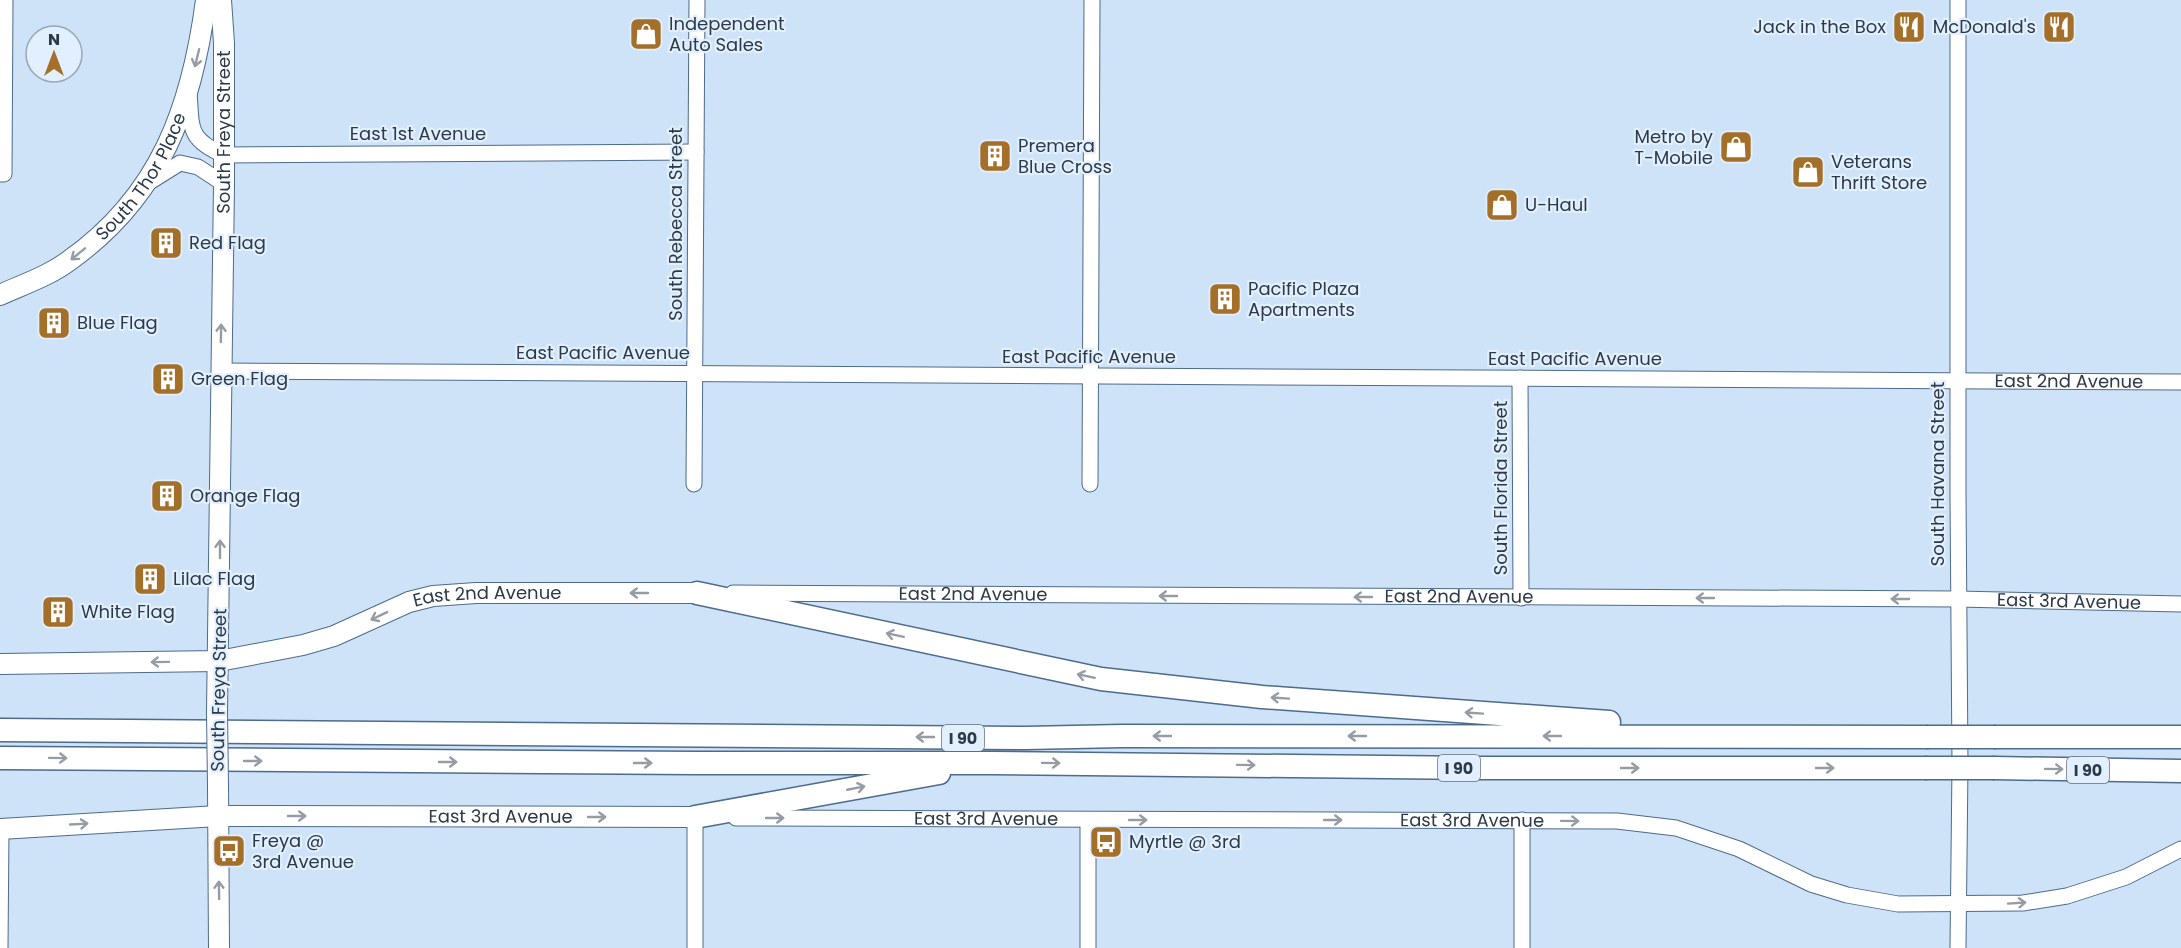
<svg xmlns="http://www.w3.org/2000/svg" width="2181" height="948" font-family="Poppins,sans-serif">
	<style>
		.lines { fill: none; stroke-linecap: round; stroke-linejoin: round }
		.minor-casing { stroke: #4d6b8b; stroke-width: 17 }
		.major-casing { stroke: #4d6b8b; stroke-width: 22 }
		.highway-casing { stroke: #4d6b8b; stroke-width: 25 }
		.minor { stroke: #fff; stroke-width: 15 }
		.major { stroke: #fff; stroke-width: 20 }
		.highway { stroke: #fff; stroke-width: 22 }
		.major-bridge-casing { stroke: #4d6b8b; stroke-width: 22; stroke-linecap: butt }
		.highway-bridge-casing { stroke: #4d6b8b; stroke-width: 25; stroke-linecap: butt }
		.major-bridge { stroke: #fff; stroke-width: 20 }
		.highway-bridge { stroke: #fff; stroke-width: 22 }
		.oneway { stroke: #969ca4 }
		.labels { text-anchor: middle; stroke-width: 4.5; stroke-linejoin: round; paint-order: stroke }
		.shield { fill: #e1effe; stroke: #62707f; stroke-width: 1.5 }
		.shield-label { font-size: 16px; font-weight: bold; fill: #2c3948 }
		.poi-label { font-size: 18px; fill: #2c3948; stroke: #e1effe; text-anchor: start }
		.street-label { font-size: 18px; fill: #2c3948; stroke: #e1effe }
	</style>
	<rect width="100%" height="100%" fill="#cee2f8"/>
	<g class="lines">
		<defs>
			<g id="minor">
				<path d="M 189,92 C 192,128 187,139 224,155 L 696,152"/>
				<path d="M 0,174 L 4,174 L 5,0"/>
				<path d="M 148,183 L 180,163 L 198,167 L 224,184"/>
				<path id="s1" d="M 221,371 L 2181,382"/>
				<path d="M 1520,378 L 1521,598"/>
				<path d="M 694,484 L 697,0"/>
				<path d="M 1090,484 L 1092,0"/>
				<path id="s2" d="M 733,593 L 1958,599 L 2181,604"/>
				<path id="s3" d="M 736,818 L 1617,821 L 1676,828 L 1739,849 L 1811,884 L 1847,895 L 1898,904 L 2023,903 L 2067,896 L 2126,877 L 2181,849"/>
				<path d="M 0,948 L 1,829"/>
				<path d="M 695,948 L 695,817 L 703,817"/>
				<path d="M 1088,948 L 1088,820"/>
				<path d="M 1522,948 L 1522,820"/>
				<path d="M 1958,948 L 1960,765 L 1958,493 L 1958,0"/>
			</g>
			<g id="major">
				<path id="s4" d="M 0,295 C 24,284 49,276 70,260 C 161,195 192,107 206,0"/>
				<path id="s5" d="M 0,664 L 219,661 L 303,645 L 334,636 L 409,602 L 433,596 L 476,593 L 697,593"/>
				<path id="s6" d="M 217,712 L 224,184 L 224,43 L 221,0"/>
				<path d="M 218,786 L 219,948"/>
				<path id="s7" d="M 0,829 L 218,816 L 695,817"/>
			</g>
			<path id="highway" d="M 697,593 L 1101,679 L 1262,697 L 1609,722
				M 0,730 L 1026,738 L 1122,736 L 1926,737
				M 1996,737 L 2181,737
				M 0,758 L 695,763 L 992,763 L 1478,768 L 1925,768
				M 1995,768 L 2181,771
				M 695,817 L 939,773"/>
		</defs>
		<use href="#minor" class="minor-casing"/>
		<use href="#major" class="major-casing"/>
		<use href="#highway" class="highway-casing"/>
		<use href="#minor" class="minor"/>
		<use href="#major" class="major"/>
		<use href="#highway" class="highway"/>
		<defs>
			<path id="major-bridge" d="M 217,712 L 218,786"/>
			<path id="highway-bridge" d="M 1926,737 L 1996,737
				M 1925,768 L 1995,768"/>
		</defs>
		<use href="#major-bridge" class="major-bridge-casing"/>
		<use href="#highway-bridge" class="highway-bridge-casing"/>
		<use href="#major-bridge" class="major-bridge"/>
		<use href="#highway-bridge" class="highway-bridge"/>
	</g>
	<defs><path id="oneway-shaft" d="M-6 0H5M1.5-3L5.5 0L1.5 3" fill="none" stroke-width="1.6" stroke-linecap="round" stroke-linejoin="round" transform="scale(1.5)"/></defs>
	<g class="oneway">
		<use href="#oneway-shaft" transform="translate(197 58) rotate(104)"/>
		<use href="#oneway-shaft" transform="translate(78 254) rotate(141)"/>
		<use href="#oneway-shaft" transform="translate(221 333) rotate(-89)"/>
		<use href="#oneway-shaft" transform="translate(220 549) rotate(-90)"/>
		<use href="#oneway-shaft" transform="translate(639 593) rotate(180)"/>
		<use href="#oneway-shaft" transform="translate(1168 596) rotate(-180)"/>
		<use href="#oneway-shaft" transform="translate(1363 597) rotate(-180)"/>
		<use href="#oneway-shaft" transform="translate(1705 598) rotate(-180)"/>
		<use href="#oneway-shaft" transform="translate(1900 599) rotate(-180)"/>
		<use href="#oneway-shaft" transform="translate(379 616) rotate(154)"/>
		<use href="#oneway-shaft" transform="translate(895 635) rotate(-168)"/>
		<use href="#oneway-shaft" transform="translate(160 662) rotate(179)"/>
		<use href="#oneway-shaft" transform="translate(1086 676) rotate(-168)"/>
		<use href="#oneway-shaft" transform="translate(1280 698) rotate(-176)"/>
		<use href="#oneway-shaft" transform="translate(1474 713) rotate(-176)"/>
		<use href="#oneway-shaft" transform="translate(1162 736) rotate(-180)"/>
		<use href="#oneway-shaft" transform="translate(1357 736) rotate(-180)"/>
		<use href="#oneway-shaft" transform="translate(1552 736) rotate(-180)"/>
		<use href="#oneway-shaft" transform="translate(925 737) rotate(-180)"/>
		<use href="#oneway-shaft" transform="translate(58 758) rotate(1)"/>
		<use href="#oneway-shaft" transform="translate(253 761)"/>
		<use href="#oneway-shaft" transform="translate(448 762)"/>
		<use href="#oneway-shaft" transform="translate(643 763)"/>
		<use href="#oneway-shaft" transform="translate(1051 763) rotate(1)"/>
		<use href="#oneway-shaft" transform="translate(1246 765) rotate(1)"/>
		<use href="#oneway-shaft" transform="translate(1630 768)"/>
		<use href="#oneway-shaft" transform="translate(1825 768)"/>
		<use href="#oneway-shaft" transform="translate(2054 769) rotate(1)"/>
		<use href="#oneway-shaft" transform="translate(856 788) rotate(-11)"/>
		<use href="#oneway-shaft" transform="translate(297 816)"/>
		<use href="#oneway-shaft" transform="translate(597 817)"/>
		<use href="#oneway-shaft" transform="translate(775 818)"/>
		<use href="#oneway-shaft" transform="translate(1138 820)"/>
		<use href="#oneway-shaft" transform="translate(1333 820)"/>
		<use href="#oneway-shaft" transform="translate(1570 821) rotate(1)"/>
		<use href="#oneway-shaft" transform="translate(79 824) rotate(-3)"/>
		<use href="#oneway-shaft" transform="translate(219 890) rotate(-91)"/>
		<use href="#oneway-shaft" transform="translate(2017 903) rotate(-4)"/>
	</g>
	<defs>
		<symbol id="restaurant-square" viewBox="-11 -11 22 22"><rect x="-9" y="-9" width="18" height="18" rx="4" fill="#a46f28" stroke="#e1effe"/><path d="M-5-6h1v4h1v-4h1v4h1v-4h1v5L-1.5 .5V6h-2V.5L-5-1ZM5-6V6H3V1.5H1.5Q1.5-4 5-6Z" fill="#fff"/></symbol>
		<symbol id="shop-square" viewBox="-11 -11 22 22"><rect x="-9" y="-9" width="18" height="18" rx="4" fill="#a46f28" stroke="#e1effe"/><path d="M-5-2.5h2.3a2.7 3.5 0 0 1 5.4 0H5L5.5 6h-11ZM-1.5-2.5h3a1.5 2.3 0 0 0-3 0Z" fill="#fff"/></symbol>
		<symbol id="building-square" viewBox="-11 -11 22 22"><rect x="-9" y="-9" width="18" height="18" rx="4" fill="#a46f28" stroke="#e1effe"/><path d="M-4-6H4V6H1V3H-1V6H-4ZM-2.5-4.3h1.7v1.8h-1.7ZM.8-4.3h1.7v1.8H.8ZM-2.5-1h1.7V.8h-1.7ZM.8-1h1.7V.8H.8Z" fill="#fff"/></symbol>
		<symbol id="bus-square" viewBox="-11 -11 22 22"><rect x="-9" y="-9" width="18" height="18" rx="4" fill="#a46f28" stroke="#e1effe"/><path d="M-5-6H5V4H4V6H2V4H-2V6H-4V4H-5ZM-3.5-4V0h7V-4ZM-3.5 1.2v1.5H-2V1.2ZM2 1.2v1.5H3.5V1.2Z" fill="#fff"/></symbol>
	</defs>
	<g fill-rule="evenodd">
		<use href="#restaurant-square" x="1890" y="8" width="38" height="38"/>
		<use href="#restaurant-square" x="2040" y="8" width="38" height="38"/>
		<use href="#shop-square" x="627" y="15" width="38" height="38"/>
		<use href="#shop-square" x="1717" y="128" width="38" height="38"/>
		<use href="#building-square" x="976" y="137" width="38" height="38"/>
		<use href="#shop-square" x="1789" y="153" width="38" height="38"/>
		<use href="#shop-square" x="1483" y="186" width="38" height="38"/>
		<use href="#building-square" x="147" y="224" width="38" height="38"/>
		<use href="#building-square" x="1206" y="280" width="38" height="38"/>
		<use href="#building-square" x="35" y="304" width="38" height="38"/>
		<use href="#building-square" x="149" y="360" width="38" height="38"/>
		<use href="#building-square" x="148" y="477" width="38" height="38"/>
		<use href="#building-square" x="131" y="560" width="38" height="38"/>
		<use href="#building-square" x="39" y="593" width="38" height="38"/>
		<use href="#bus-square" x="1087" y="823" width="38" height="38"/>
		<use href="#bus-square" x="210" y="832" width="38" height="38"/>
	</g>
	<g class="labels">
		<g class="shield">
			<rect x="942" y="725" width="42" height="26" rx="4.5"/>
			<rect x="1438" y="755" width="42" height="26" rx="4.5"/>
			<rect x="2067" y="757" width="42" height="26" rx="4.5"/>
		</g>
		<g class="shield-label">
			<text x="963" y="744">I 90</text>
			<text x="1459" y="774">I 90</text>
			<text x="2088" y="776">I 90</text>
		</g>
		<g class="poi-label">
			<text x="669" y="30">Independent<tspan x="669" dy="21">Auto Sales</tspan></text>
			<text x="1886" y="33" text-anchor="end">Jack in the Box</text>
			<text x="2036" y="33" text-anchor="end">McDonald's</text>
			<text x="1713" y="143" text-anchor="end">Metro by<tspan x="1713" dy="21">T-Mobile</tspan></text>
			<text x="1018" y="152">Premera<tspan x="1018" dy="21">Blue Cross</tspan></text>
			<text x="1831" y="168">Veterans<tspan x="1831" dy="21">Thrift Store</tspan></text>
			<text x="1525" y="211">U-Haul</text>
			<text x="189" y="249">Red Flag</text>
			<text x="1248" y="295">Pacific Plaza<tspan x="1248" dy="21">Apartments</tspan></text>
			<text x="77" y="329">Blue Flag</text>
			<text x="191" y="385">Green Flag</text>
			<text x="190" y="502">Orange Flag</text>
			<text x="173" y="585">Lilac Flag</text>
			<text x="81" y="618">White Flag</text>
			<text x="252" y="847">Freya @<tspan x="252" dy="21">3rd Avenue</tspan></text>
			<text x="1129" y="848">Myrtle @ 3rd</text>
		</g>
		<g class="street-label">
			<text dy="6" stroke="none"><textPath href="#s6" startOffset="580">South Freya Street</textPath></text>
			<text x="418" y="140">East 1st Avenue</text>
			<text dy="6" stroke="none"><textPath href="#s4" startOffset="190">South Thor Place</textPath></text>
			<text transform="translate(676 224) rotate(-90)" y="6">South Rebecca Street</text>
			<text x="603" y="359">East Pacific Avenue</text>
			<text x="1089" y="363">East Pacific Avenue</text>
			<text x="1575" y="365">East Pacific Avenue</text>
			<text dy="6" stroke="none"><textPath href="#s1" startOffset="1848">East 2nd Avenue</textPath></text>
			<text transform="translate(1938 474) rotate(-90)" y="6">South Havana Street</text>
			<text transform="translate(1501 488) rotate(-90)" y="6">South Florida Street</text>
			<text dy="6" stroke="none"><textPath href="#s2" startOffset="240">East 2nd Avenue</textPath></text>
			<text dy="6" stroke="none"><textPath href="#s2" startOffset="726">East 2nd Avenue</textPath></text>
			<text dy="6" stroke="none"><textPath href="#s5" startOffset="498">East 2nd Avenue</textPath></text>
			<text dy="6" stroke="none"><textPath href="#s2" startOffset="1336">East 3rd Avenue</textPath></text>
			<text transform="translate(219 690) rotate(-89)" y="6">South Freya Street</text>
			<text dy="6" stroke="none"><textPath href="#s7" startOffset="501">East 3rd Avenue</textPath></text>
			<text dy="6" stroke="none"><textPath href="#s3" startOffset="250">East 3rd Avenue</textPath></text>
			<text dy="6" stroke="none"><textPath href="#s3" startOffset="736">East 3rd Avenue</textPath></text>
		</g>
	</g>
	<g transform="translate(54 54)"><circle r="28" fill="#e1effe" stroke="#99a6b5" stroke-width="1.5"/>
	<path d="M0-4.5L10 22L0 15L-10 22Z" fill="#a46f28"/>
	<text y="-9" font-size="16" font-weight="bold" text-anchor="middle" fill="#2c3948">N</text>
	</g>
</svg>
